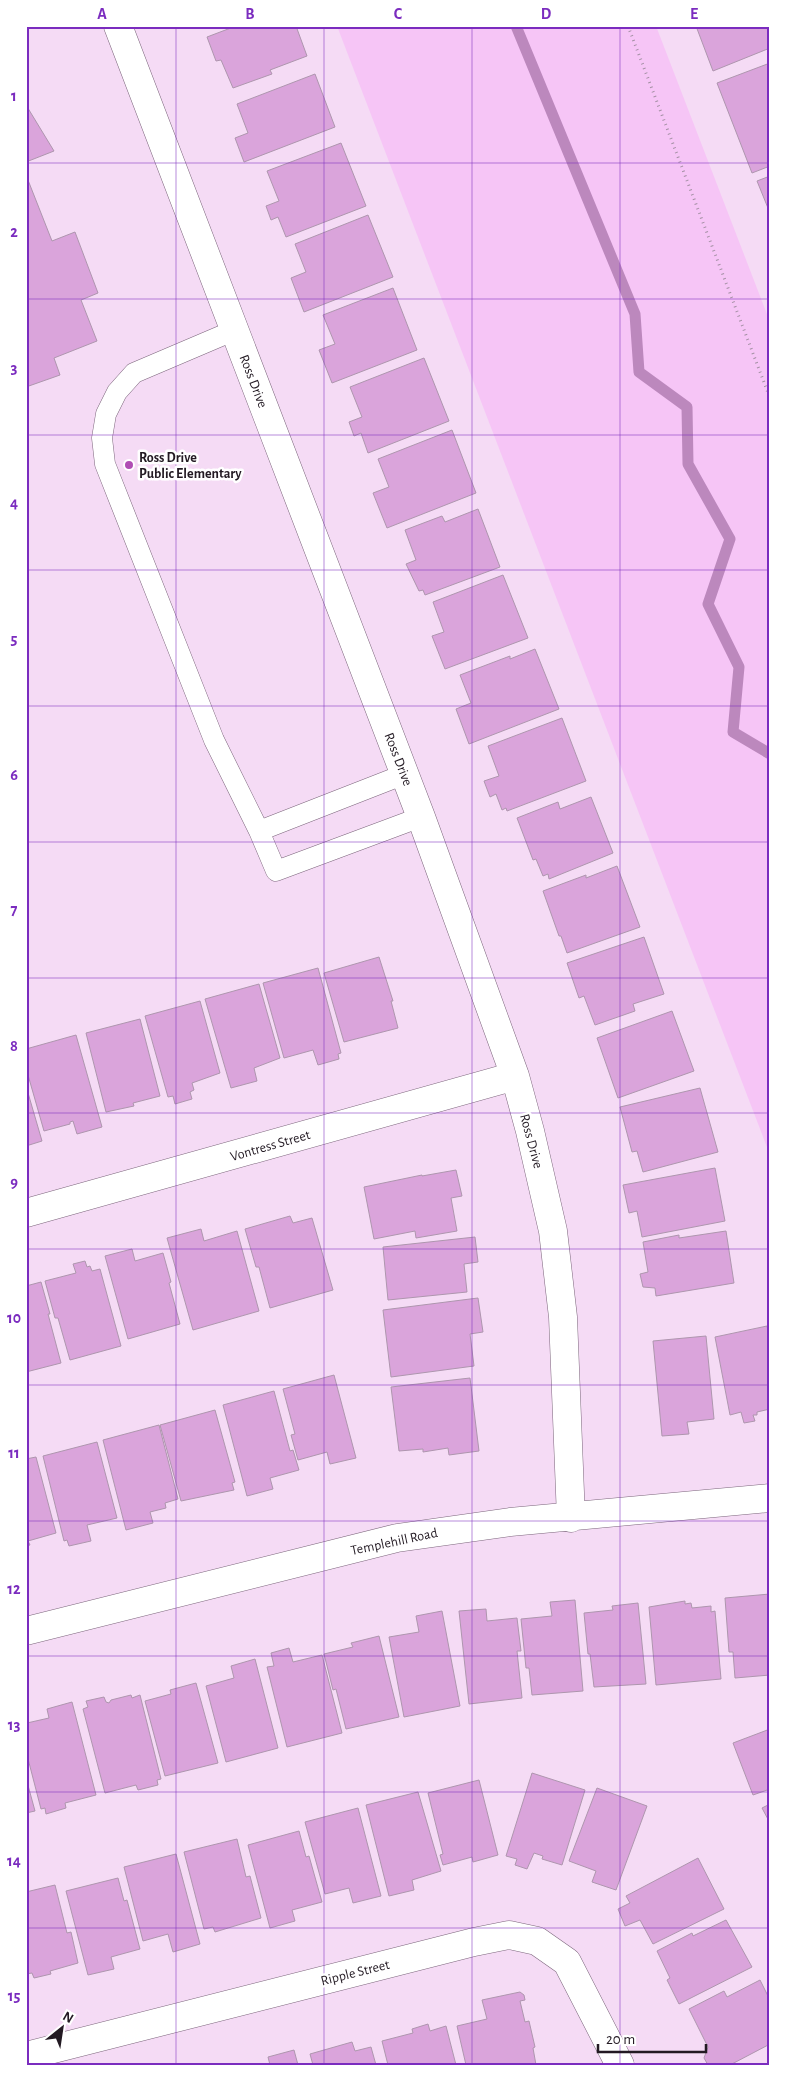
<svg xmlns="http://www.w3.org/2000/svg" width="796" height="2091" font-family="'Alegreya Sans',sans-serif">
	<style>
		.green { fill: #f6c5f6 }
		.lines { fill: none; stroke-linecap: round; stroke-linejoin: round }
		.stream { stroke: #bc88bd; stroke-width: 11 }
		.building { fill: #daa4db; stroke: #ae96ae }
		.service-casing { stroke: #7c667c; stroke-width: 21 }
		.minor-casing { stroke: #7c667c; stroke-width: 29 }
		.path { stroke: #a591a5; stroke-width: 3; stroke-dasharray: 1 4; stroke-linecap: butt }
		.service { stroke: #fff; stroke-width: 20 }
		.minor { stroke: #fff; stroke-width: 28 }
		.grid { fill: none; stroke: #7b2cbf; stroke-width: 1; stroke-opacity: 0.55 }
		.poi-dot { fill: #b04db4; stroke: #fff; stroke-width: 2 }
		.labels { text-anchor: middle; stroke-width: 5; stroke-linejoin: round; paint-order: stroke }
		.street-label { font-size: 14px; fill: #231a23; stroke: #fff }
		.poi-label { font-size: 14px; font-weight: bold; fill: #231a23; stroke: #fff; text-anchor: start }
		.neatline { fill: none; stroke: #7b2cbf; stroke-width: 2 }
		.grid-label { font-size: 16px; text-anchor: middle; font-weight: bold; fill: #7b2cbf }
	</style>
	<rect width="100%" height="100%" fill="#f5dbf5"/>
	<path class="green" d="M 337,26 L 656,26 L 770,322 L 770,1155 Z"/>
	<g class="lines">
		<path class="stream" d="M 516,26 L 635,314 L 639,372 L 687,407 L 688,464 L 730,539 L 708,604 L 739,667 L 733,732 L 770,754"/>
	</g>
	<path class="building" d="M 236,26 L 296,26 L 307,56 L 270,70 L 272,74 L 233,88 L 221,60 L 216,61 L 207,37 Z
		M 696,26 L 770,26 L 770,48 L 713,71 Z
		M 770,63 L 770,166 L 752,173 L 717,83 Z
		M 315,74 L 335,127 L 244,162 L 235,138 L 248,133 L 237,104 Z
		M 26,105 L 54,151 L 26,162 Z
		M 341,143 L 366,206 L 286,237 L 278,217 L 271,220 L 266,206 L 279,201 L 267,171 Z
		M 26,175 L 52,241 L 75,232 L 98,293 L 81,300 L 97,341 L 54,358 L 60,375 L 26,387 Z
		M 770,176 L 770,213 L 757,181 Z
		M 368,215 L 393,277 L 304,312 L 291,278 L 306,272 L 295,244 Z
		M 393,288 L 417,350 L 332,383 L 319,350 L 335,344 L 323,315 Z
		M 424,358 L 449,421 L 368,453 L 361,433 L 354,436 L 349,422 L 362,417 L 350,387 Z
		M 452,430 L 476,493 L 387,528 L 373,493 L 389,487 L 378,459 Z
		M 478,509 L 500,567 L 425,595 L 423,590 L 419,591 L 406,564 L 416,560 L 405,530 L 442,516 L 445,522 Z
		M 503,575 L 528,638 L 445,669 L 432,636 L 444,632 L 433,602 Z
		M 535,649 L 559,709 L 469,744 L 456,709 L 471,703 L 460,675 L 510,656 L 510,659 Z
		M 562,718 L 586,781 L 507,811 L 506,808 L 502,810 L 496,794 L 490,797 L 484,781 L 499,776 L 488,746 Z
		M 591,797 L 613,853 L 549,879 L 548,874 L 543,876 L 536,859 L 533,860 L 517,818 L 558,802 L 560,809 Z
		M 617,866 L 640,927 L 567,953 L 561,936 L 559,936 L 543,891 L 586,875 L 586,878 Z
		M 644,937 L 664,994 L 633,1004 L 635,1011 L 595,1025 L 584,996 L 579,998 L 567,963 Z
		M 379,957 L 393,1001 L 391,1001 L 398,1028 L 344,1042 L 324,973 Z
		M 318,968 L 341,1053 L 338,1054 L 339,1059 L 318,1065 L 313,1050 L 284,1058 L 263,983 Z
		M 259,984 L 280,1058 L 254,1068 L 257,1081 L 231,1088 L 205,999 Z
		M 200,1001 L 220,1073 L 192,1083 L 194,1090 L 190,1092 L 192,1099 L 175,1104 L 173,1096 L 168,1097 L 145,1016 Z
		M 672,1011 L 694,1071 L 618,1098 L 597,1038 Z
		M 140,1019 L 160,1096 L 133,1103 L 134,1106 L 106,1112 L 86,1033 Z
		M 76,1035 L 102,1127 L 77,1134 L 73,1121 L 70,1122 L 70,1124 L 44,1131 L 26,1068 L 26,1049 Z
		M 26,1086 L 42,1141 L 26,1146 Z
		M 700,1088 L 718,1152 L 643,1172 L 637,1151 L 632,1152 L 620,1107 Z
		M 715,1168 L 725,1221 L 642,1237 L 637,1211 L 629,1213 L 623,1185 Z
		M 456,1170 L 462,1196 L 451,1198 L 457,1231 L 416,1238 L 415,1231 L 374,1239 L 364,1187 L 422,1175 L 422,1176 Z
		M 290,1216 L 293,1223 L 312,1218 L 333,1290 L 270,1308 L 259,1267 L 256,1267 L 245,1229 Z
		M 201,1229 L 204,1241 L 237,1231 L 259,1311 L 193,1330 L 167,1238 Z
		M 726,1231 L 734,1283 L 656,1296 L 655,1288 L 643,1287 L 640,1274 L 648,1272 L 643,1242 L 679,1235 L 679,1238 Z
		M 475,1237 L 478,1262 L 464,1264 L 467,1292 L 388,1300 L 383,1247 Z
		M 132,1249 L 135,1261 L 163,1253 L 171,1282 L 169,1283 L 180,1324 L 128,1339 L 105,1256 Z
		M 85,1261 L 87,1267 L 90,1266 L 92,1271 L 100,1269 L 121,1346 L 70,1360 L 58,1318 L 55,1318 L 45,1281 L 76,1273 L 73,1264 Z
		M 41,1282 L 50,1314 L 48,1314 L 61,1363 L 26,1372 L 26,1286 Z
		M 478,1298 L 483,1332 L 470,1334 L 474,1366 L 391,1377 L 383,1310 Z
		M 767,1326 L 770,1342 L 770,1409 L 757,1412 L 757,1415 L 753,1415 L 755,1421 L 744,1423 L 741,1412 L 730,1415 L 715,1337 Z
		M 706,1336 L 714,1419 L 687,1422 L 689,1434 L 662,1436 L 653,1341 Z
		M 334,1375 L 356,1458 L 330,1464 L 327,1452 L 298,1460 L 291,1435 L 295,1434 L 283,1389 Z
		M 470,1378 L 479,1451 L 449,1455 L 448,1448 L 423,1452 L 423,1449 L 399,1451 L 391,1387 Z
		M 274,1391 L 290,1451 L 293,1450 L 299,1470 L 270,1478 L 273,1489 L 247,1496 L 223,1405 Z
		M 215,1410 L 235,1482 L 232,1483 L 234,1490 L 181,1501 L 160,1425 Z
		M 159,1425 L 178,1499 L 165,1503 L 166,1508 L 150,1512 L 153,1523 L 126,1530 L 103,1440 Z
		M 97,1442 L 117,1518 L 87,1525 L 91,1541 L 69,1546 L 67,1540 L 64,1541 L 43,1456 Z
		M 36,1457 L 56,1533 L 28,1541 L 30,1545 L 26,1546 L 26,1459 Z
		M 770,1594 L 770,1675 L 735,1678 L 733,1652 L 729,1652 L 725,1598 Z
		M 575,1600 L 583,1691 L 532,1695 L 529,1668 L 526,1668 L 521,1619 L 552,1616 L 550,1602 Z
		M 685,1601 L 685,1604 L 691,1603 L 692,1608 L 711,1606 L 711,1612 L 715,1611 L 721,1679 L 656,1685 L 649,1607 Z
		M 638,1603 L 646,1684 L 594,1687 L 590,1654 L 588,1654 L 584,1613 L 613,1610 L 612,1606 Z
		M 486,1609 L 487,1621 L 517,1618 L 521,1651 L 517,1651 L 522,1698 L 469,1704 L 459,1611 Z
		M 442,1611 L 460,1706 L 404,1717 L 389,1637 L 419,1632 L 416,1616 Z
		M 379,1636 L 399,1717 L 346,1729 L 336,1689 L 333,1690 L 324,1654 L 353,1647 L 351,1643 Z
		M 289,1648 L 293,1662 L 322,1655 L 342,1733 L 287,1747 L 267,1667 L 274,1666 L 271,1653 Z
		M 255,1659 L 278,1748 L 226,1762 L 206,1686 L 234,1678 L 231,1666 Z
		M 196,1683 L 218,1763 L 165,1776 L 145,1701 L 171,1694 L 170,1690 Z
		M 131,1695 L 132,1698 L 140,1695 L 161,1779 L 157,1780 L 158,1785 L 138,1790 L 136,1785 L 105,1793 L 83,1709 L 88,1707 L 86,1701 L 104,1697 L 106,1702 L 109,1703 L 111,1700 Z
		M 72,1702 L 96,1795 L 65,1803 L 66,1808 L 46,1814 L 45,1808 L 41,1809 L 26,1751 L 27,1723 L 49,1718 L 47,1709 Z
		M 770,1729 L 770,1789 L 753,1795 L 733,1743 Z
		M 532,1773 L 585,1790 L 562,1865 L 542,1859 L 543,1856 L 534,1853 L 527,1869 L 515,1865 L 517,1859 L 506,1856 Z
		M 26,1778 L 35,1811 L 26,1813 Z
		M 479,1780 L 498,1855 L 473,1862 L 472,1857 L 443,1865 L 440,1855 L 443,1854 L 428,1793 Z
		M 597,1788 L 647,1806 L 616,1890 L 592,1882 L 596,1871 L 569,1861 Z
		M 418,1792 L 441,1871 L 412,1880 L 414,1890 L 389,1896 L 366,1805 Z
		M 770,1804 L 770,1823 L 762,1808 Z
		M 358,1808 L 381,1896 L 353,1903 L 349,1888 L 325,1894 L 305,1822 Z
		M 299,1831 L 306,1857 L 309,1856 L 322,1902 L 292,1910 L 295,1921 L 270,1928 L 248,1845 Z
		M 237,1839 L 246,1877 L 250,1876 L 261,1918 L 215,1932 L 213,1927 L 204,1929 L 184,1852 Z
		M 176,1854 L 200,1944 L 173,1952 L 168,1934 L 143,1941 L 124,1867 Z
		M 698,1858 L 724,1909 L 653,1944 L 640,1920 L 625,1926 L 618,1909 L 630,1903 L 626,1896 Z
		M 118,1878 L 124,1901 L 127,1900 L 140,1949 L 111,1957 L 114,1969 L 88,1975 L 66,1891 Z
		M 55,1885 L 67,1933 L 71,1932 L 78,1963 L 50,1971 L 51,1974 L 34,1978 L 32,1973 L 26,1974 L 26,1892 Z
		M 726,1920 L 752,1967 L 679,2004 L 667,1980 L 670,1978 L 657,1951 L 692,1933 L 693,1936 Z
		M 760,1980 L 770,2000 L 770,2044 L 730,2065 L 708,2065 L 704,2058 L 708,2047 L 689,2009 L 724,1991 L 727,1997 Z
		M 520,1992 L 524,1995 L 525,2000 L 520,2001 L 525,2022 L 529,2021 L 535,2047 L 533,2048 L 536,2065 L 466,2065 L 457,2026 L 487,2019 L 482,2000 Z
		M 428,2024 L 430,2031 L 446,2026 L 456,2065 L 388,2065 L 382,2041 L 413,2033 L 412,2029 Z
		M 352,2042 L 355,2051 L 371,2047 L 376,2065 L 313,2065 L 310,2054 Z
		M 294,2050 L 298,2065 L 270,2065 L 268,2057 Z"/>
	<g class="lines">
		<defs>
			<path id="service" d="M 235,330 L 134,373 L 117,392 L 106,414 L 102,438 L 105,464 L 214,740 L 259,831 L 276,871 L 421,817
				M 259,831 L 405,774"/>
			<path id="minor" d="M 118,26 L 421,817 L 515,1076 L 530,1131 L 553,1231 L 563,1317 L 571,1518
				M 26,1213 L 515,1076
				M 26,1631 L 397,1538 L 510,1522 L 770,1498
				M 26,2056 L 474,1942 L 509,1935 L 537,1941 L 567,1962 L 620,2065"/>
		</defs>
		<use href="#service" class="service-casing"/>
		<use href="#minor" class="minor-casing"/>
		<path class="path" d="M 628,26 L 770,398"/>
		<use href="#service" class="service"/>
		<use href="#minor" class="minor"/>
	</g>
	<path class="grid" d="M 176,26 L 176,2065M 324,26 L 324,2065M 472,26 L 472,2065M 620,26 L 620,2065M 26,163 L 770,163M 26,299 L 770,299M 26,435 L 770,435M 26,570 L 770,570M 26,706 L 770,706M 26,842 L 770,842M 26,978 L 770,978M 26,1113 L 770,1113M 26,1249 L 770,1249M 26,1385 L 770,1385M 26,1521 L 770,1521M 26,1656 L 770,1656M 26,1792 L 770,1792M 26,1928 L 770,1928"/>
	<circle class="poi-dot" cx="129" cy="465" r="5"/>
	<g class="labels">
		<g class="street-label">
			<text transform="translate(254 381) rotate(69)" y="5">Ross Drive</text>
			<text transform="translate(399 759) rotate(69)" y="5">Ross Drive</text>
			<text transform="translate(532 1141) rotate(75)" y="5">Ross Drive</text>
			<text transform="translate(270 1145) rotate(-16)" y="5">Vontress Street</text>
			<text transform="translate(394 1541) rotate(-12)" y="5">Templehill Road</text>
			<text transform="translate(355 1972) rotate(-14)" y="5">Ripple Street</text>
		</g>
		<g class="poi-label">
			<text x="139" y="462">Ross Drive<tspan x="139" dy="16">Public Elementary</tspan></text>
		</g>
	</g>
	<rect width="796" height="2091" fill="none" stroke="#ffffff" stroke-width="55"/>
	<g transform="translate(62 2028) rotate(30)" stroke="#ffffff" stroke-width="4" paint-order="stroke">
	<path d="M0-4L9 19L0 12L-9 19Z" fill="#231a23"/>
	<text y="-8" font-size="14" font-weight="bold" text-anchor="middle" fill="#231a23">N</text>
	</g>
	<path d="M598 2044v8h108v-8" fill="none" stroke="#231a23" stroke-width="2.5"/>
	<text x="606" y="2044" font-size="15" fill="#231a23" stroke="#ffffff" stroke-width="4" paint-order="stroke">20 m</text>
	<rect x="28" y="28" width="740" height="2036" class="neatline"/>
	<g class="grid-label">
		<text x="102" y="19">A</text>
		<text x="250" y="19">B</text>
		<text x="398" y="19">C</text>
		<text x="546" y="19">D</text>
		<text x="694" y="19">E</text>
		<text x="14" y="101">1</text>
		<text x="14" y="237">2</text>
		<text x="14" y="373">3</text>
		<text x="14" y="508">4</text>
		<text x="14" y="644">5</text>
		<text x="14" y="780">6</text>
		<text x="14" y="915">7</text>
		<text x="14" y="1051">8</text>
		<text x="14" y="1187">9</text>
		<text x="14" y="1323">10</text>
		<text x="14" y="1458">11</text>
		<text x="14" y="1594">12</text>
		<text x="14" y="1730">13</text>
		<text x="14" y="1866">14</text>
		<text x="14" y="2001">15</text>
	</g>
</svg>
